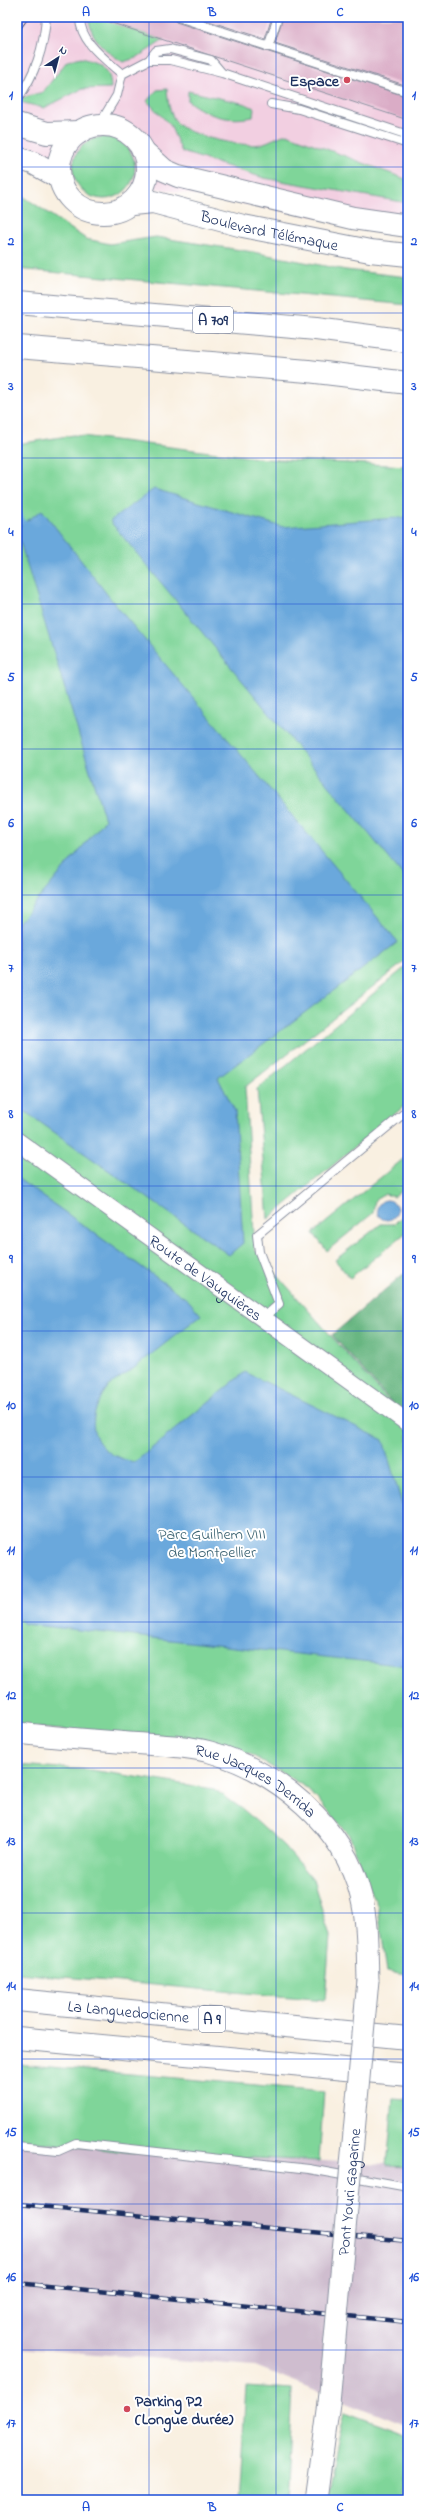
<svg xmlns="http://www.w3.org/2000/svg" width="425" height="2517" font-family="'Indie Flower',sans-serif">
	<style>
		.built { fill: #f2cfe1 }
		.industrial { fill: #cfbdcf }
		.green { fill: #7fd599; stroke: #4d827c }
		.forest { fill: #67b681; stroke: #417270 }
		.water { fill: #6aa8dc; stroke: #426c9d }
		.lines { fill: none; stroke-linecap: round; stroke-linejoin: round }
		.stream { stroke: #6aa8dc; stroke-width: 5.5 }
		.building { fill: #daacc6 }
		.service-casing { stroke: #8a90a0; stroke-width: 10 }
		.minor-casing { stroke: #8a90a0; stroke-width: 19 }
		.tertiary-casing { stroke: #8a90a0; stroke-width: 23 }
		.secondary-casing { stroke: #8a90a0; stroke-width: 24 }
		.motorway-casing { stroke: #8a90a0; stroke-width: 24 }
		.service { stroke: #fff; stroke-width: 8 }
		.minor { stroke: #fff; stroke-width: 17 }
		.tertiary { stroke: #fff; stroke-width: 21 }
		.secondary { stroke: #fff; stroke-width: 22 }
		.motorway { stroke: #fff; stroke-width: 22 }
		.tram { stroke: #1b2f5e; stroke-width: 1 }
		.rail-casing { stroke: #1b2f5e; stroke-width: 4.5 }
		.rail { stroke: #fff; stroke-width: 3; stroke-dasharray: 9; stroke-linecap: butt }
		.tertiary-bridge-casing { stroke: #8a90a0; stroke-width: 23; stroke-linecap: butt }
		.tertiary-bridge { stroke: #fff; stroke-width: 21 }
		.grid { fill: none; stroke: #1d4ed8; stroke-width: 1; stroke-opacity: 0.55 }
		.poi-dot { fill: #d1495b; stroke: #fff; stroke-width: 1.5 }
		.labels { text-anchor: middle; stroke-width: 4; stroke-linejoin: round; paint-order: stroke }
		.shield { fill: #fff; stroke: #5f6d8e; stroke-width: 1 }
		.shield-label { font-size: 15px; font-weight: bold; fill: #1b2f5e }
		.poi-label { font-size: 16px; font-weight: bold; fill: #1b2f5e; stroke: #fff; text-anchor: end }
		.street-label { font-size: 16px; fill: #1b2f5e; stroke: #fff }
		.park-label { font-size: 16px; fill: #396170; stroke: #fff }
		.neatline { fill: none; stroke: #1d4ed8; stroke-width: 1.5 }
		.grid-label { font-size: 13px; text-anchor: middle; font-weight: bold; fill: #1d4ed8 }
	</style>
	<rect width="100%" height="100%" fill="#fff"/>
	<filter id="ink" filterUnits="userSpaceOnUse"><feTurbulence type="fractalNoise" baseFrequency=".025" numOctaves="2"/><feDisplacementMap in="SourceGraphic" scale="8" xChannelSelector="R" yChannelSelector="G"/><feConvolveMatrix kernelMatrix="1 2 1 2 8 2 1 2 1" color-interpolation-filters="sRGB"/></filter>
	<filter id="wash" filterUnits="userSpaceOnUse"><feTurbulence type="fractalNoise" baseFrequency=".012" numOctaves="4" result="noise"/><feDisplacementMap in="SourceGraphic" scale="16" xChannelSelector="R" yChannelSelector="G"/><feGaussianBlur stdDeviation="0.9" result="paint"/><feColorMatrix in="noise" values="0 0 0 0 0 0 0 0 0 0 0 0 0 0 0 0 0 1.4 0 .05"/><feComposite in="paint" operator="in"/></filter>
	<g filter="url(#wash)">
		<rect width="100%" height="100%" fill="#f9f0e1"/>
		<path class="built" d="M 17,17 L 408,17 L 408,233 L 132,184 L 135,178 L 121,141 L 114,138 L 107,137 L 74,158 L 73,165 L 17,145 Z"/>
		<path class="industrial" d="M 17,2141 L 127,2152 L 408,2165 L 408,2426 L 255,2366 L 17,2348 Z"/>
		<path class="green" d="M 89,17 L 95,17 L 164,40 L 136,58 L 123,62 C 106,52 89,38 89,17 Z
			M 81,58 C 101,64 110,66 111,88 L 82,89 L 44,108 L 20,102 L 21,98 L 43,92 L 67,61 Z
			M 167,89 C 168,101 169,112 176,122 C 186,136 245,148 261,144 C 271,141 278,136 287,134 L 408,180 L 408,203 L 264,178 L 182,152 L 170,125 L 147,101 L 157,90 Z
			M 188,91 L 246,104 L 254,108 L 253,117 C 227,122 208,116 188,101 Z
			M73 168a31 31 0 1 1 62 0a31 31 0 1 1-62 0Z
			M 17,192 L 86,239 L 110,244 L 156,237 L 247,251 L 346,270 L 408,277 L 408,305 L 17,269 Z
			M 74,435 L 266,459 L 408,466 L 408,959 L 245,1087 L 255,1250 L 401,1415 L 408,1416 L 408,1975 L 387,1972 L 378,1908 L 348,1833 L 307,1788 L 250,1754 L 186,1741 L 17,1726 L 17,444 Z
			M 408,965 L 408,1103 L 268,1219 L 257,1089 Z
			M 408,1155 L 408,1185 L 394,1197 L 385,1194 L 375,1200 L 373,1213 L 327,1251 L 313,1233 Z
			M 408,1201 L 408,1231 L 350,1278 L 335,1260 L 381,1224 L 394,1224 L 402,1216 L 401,1206 Z
			M 17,1765 L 91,1770 L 214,1789 L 245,1811 L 284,1846 L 313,1880 L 330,1936 L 325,2000 L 17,1973 Z
			M 17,2064 L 324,2091 L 319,2161 L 127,2152 L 17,2140 Z
			M 393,2098 L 408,2099 L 408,2167 L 387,2166 Z
			M 246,2387 L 292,2390 L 286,2500 L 239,2500 Z
			M 345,2412 L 408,2435 L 408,2463 L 400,2500 L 326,2500 Z"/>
		<path class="forest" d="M 408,1270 L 408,1412 L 400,1412 L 332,1335 Z"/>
		<path class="water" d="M 154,489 L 283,527 L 408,517 L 408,881 L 110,521 Z
			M 42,510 L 113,602 L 398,942 L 218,1078 L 235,1111 L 243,1243 L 229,1255 L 17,1106 L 17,930 L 19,922 L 105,820 L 17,532 L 17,528 Z
			M 17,1178 L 188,1300 L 201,1315 C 177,1334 153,1353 129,1372 C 122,1377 110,1383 105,1391 C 82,1426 94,1455 135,1462 L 245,1372 L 383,1440 L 408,1524 L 408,1666 L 24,1624 L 17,1617 Z
			M377 1210a10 10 0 1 1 20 0a10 10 0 1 1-20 0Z"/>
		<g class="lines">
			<path class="stream" d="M 17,511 L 24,524"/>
		</g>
		<g id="blocks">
			<path class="building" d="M 104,17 L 173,17 L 176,22 L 408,97 L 408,120 L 103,20 Z
				M 196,17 L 272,17 L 265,39 Z
				M 283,17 L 408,17 L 408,86 L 275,43 Z"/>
		</g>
	</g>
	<g filter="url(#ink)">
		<use href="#blocks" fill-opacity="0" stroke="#8a90a0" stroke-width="1"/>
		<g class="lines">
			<defs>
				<path id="service" d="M 80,17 C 79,41 105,59 122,74 L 117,95 L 99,125
					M 178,17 L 408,92
					M 268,47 L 278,17
					M 149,60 L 156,51 L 170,49 L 211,60 L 222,73
					M 122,74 L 149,60 L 171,60 L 222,73 L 408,135
					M 17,100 C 35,74 44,49 46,17
					M 271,104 L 299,109 L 408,144
					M 263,1318 L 279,1304 L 259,1252 L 257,1235 L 408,1110
					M 17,2147 L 58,2151 L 76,2143 L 309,2169 L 408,2187"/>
				<g id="minor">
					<path id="s1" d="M 17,1141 L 408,1423"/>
				</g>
				<g id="tertiary">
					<path id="s2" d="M 17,1733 C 54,1737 91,1740 129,1743 C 156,1745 184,1745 210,1752 C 277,1771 344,1825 361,1896 C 368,1924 367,1952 368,1980"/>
					<path d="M 316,2500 L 329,2403"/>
				</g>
				<g id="secondary">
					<path d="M 17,124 L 47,133 L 80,132"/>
					<circle cx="103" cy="169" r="44"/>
					<path d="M 143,151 L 164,170 L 178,176 L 353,218 L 408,226"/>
					<path d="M 17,158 L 33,163 L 60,178"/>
					<path id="s3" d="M 132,204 L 153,202 L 243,226 L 370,251 L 408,255"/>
				</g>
				<g id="motorway">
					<path d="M 17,303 L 316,329 L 408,341"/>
					<path d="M 17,347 L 308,371 L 408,383"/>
					<path id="s4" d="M 17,2000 L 408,2038"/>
					<path d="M 17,2038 L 408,2075"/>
				</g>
			</defs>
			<use href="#service" class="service-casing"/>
			<use href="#minor" class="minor-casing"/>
			<use href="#tertiary" class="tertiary-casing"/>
			<use href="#secondary" class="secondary-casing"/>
			<use href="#motorway" class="motorway-casing"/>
			<use href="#service" class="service"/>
			<use href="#minor" class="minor"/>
			<use href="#tertiary" class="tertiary"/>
			<use href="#secondary" class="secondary"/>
			<use href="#motorway" class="motorway"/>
			<path class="tram" d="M 17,21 L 20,17
				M 17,34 L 29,17"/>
			<defs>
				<path id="rail" d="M 17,2204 L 408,2241
					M 17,2283 L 408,2322"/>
			</defs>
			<use href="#rail" class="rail-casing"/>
			<use href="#rail" class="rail"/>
			<defs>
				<g id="tertiary-bridge">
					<path id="s5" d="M 329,2403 L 368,1980"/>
				</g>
			</defs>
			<use href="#tertiary-bridge" class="tertiary-bridge-casing"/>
			<use href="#tertiary-bridge" class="tertiary-bridge"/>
		</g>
	</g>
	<path class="grid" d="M 149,17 L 149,2500M 276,17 L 276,2500M 17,167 L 408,167M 17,313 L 408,313M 17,458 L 408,458M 17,604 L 408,604M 17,749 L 408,749M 17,895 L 408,895M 17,1040 L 408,1040M 17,1186 L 408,1186M 17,1331 L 408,1331M 17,1477 L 408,1477M 17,1622 L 408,1622M 17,1768 L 408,1768M 17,1913 L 408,1913M 17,2059 L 408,2059M 17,2204 L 408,2204M 17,2350 L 408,2350"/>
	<g class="poi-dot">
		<circle cx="347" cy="80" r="4"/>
		<circle cx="127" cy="2409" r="4"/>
	</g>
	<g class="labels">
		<g class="shield">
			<rect x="193" y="307" width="40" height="26" rx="3"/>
			<rect x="199" y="2006" width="26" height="26" rx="3"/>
		</g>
		<g class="shield-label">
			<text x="213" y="325">A 709</text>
			<text x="212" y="2024">A 9</text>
		</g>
		<g class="poi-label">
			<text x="339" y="86">Espace</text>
			<text x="135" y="2406" text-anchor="start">Parking P2<tspan x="135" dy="18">(Longue durée)</tspan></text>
		</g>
		<g class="street-label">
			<text dy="6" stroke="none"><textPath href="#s3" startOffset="141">Boulevard Télémaque</textPath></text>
			<text dy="6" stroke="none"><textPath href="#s1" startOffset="233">Route de Vauguières</textPath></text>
			<text dy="6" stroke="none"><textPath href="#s2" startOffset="248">Rue Jacques Derrida</textPath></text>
			<text dy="6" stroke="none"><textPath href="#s4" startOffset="112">La Languedocienne</textPath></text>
			<text dy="6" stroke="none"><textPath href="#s5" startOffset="212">Pont Youri Gagarine</textPath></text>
		</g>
		<g class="park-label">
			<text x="212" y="1539">Parc Guilhem VIII<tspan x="212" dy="18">de Montpellier</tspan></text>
		</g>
	</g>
	<rect width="425" height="2517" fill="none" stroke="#fff" stroke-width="44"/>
	<g transform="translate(58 58) rotate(36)" stroke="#ffffff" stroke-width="3" paint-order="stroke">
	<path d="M0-3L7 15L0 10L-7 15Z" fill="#1b2f5e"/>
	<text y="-6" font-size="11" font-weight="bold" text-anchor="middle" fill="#1b2f5e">N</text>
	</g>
	<rect x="22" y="22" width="381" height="2473" class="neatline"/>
	<g class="grid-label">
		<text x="86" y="16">A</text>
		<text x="212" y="16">B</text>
		<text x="340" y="16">C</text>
		<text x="11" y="99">1</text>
		<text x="414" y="99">1</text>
		<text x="11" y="245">2</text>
		<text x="414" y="245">2</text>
		<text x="11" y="390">3</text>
		<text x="414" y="390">3</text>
		<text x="11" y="536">4</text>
		<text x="414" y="536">4</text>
		<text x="11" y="681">5</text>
		<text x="414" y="681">5</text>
		<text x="11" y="827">6</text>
		<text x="414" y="827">6</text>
		<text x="11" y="972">7</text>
		<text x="414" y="972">7</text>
		<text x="11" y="1118">8</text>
		<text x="414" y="1118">8</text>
		<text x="11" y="1263">9</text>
		<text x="414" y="1263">9</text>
		<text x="11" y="1409">10</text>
		<text x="414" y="1409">10</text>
		<text x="11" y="1554">11</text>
		<text x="414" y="1554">11</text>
		<text x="11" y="1699">12</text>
		<text x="414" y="1699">12</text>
		<text x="11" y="1845">13</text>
		<text x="414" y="1845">13</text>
		<text x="11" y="1990">14</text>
		<text x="414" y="1990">14</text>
		<text x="11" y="2136">15</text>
		<text x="414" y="2136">15</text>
		<text x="11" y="2281">16</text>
		<text x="414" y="2281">16</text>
		<text x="11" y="2427">17</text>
		<text x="414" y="2427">17</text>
		<text x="86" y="2511">A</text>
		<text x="212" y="2511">B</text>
		<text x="340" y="2511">C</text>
	</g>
</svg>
